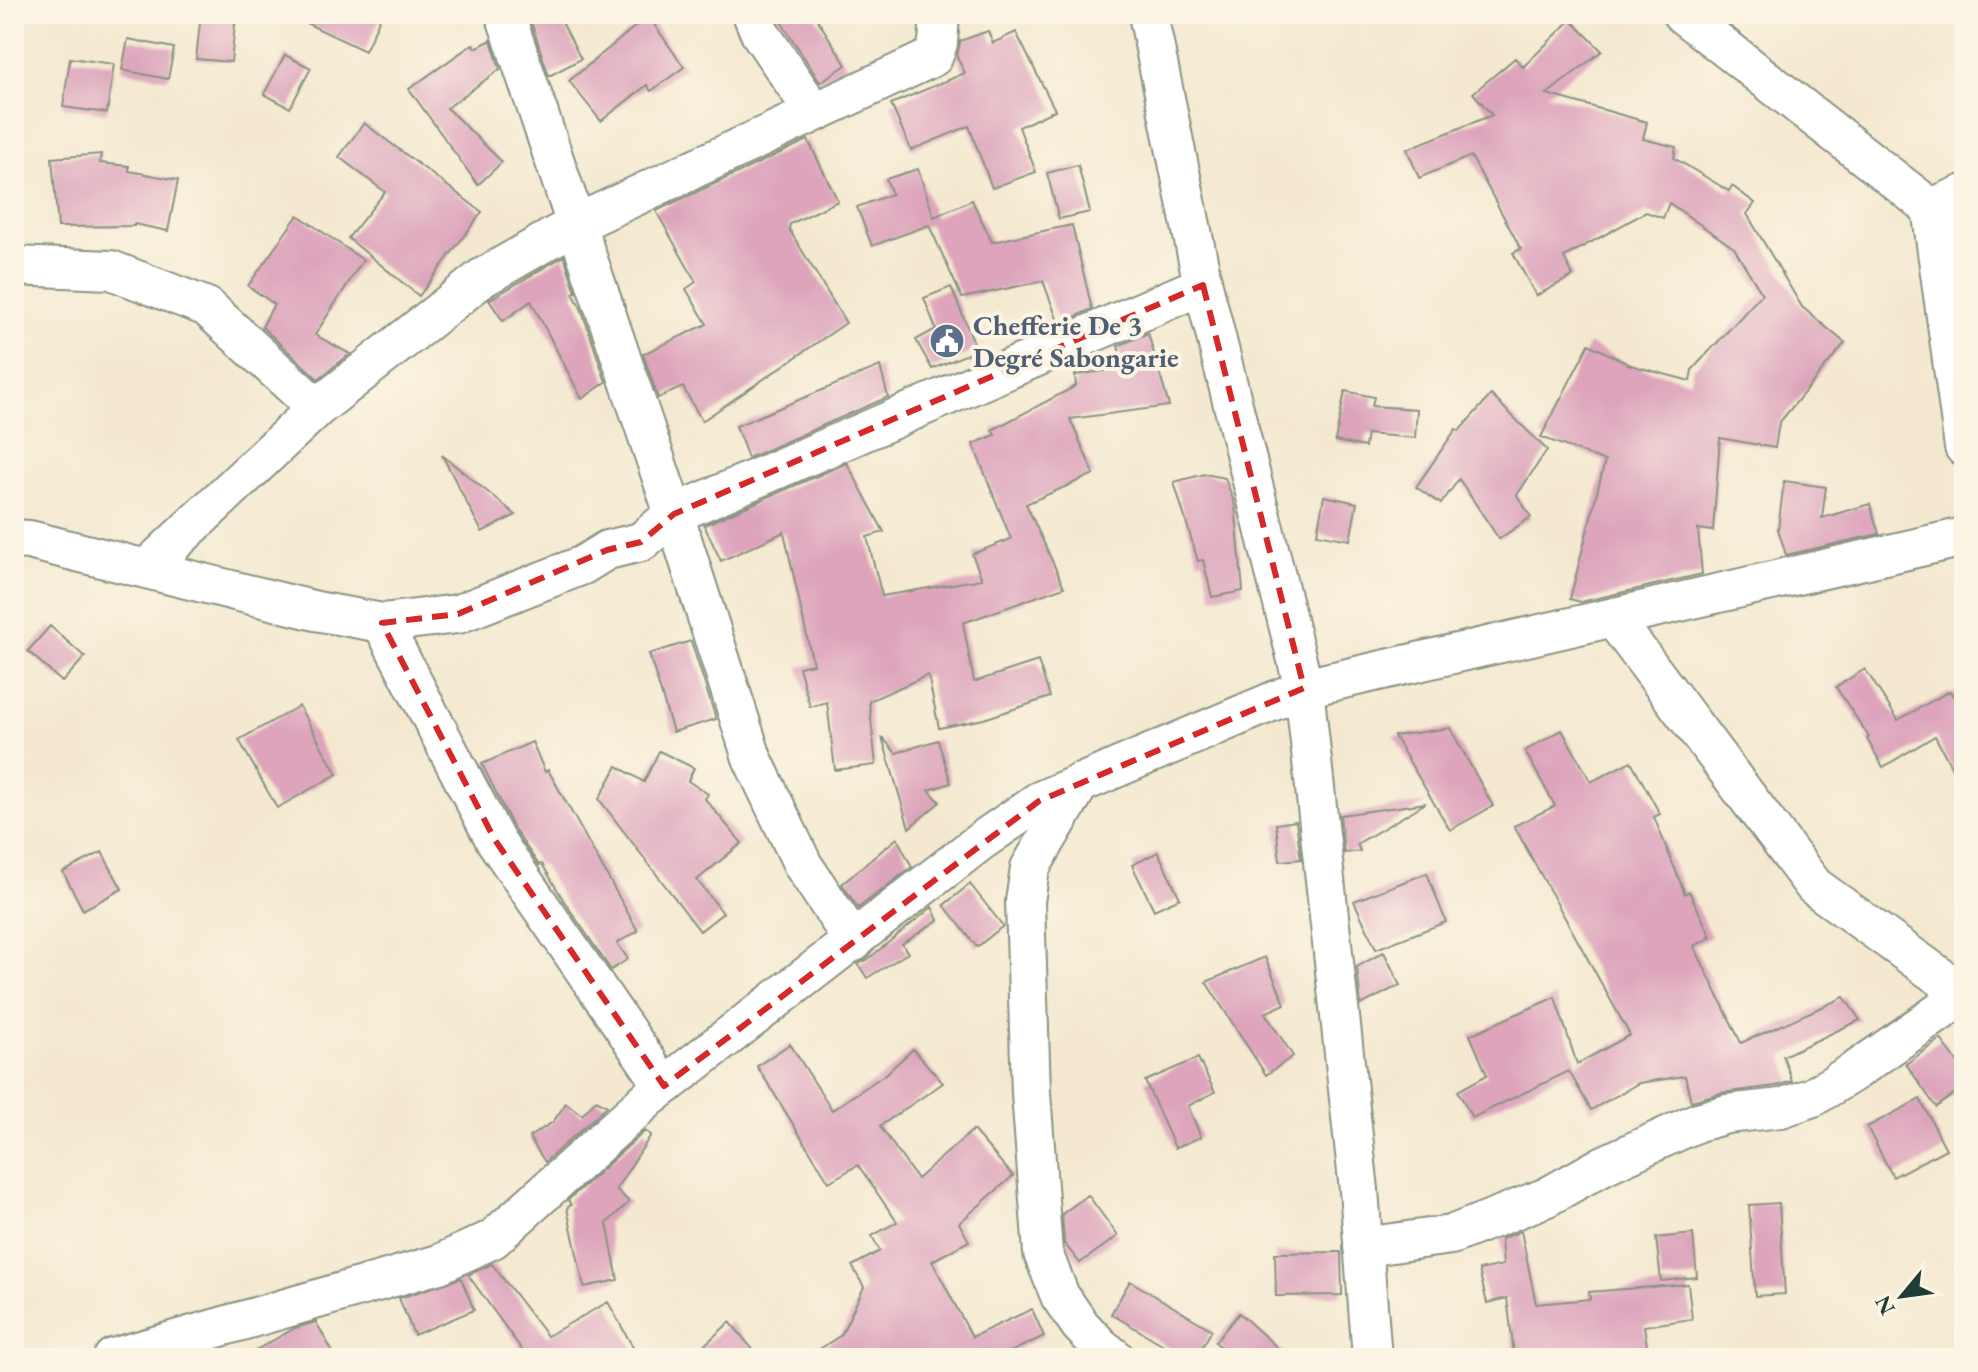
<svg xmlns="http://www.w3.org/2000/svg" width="1978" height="1372" font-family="'EB Garamond',serif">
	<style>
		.building { fill: #dda4bc }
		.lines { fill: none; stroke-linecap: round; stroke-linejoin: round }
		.minor-casing { stroke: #8a9382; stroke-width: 42 }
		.minor { stroke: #fff; stroke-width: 38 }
		.marked { fill: none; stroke: #d62828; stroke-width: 6; stroke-dasharray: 16 10; stroke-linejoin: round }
		.labels { text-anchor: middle; stroke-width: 8; stroke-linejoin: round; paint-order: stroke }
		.service-label { font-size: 28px; font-weight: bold; fill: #4e5e75; stroke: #fcf5e5; text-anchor: start }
	</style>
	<rect width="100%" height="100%" fill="#fcf5e5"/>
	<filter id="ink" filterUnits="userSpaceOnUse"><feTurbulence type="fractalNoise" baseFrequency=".0125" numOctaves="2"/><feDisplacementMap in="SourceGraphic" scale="16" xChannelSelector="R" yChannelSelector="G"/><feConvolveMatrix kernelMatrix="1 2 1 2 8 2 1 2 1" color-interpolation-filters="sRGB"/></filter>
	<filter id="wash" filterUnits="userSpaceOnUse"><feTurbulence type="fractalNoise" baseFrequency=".006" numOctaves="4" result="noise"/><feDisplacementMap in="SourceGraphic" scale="32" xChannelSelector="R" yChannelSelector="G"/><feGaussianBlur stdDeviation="1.8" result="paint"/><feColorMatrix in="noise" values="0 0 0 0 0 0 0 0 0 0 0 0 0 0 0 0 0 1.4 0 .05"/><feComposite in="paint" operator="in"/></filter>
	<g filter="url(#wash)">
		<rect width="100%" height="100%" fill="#f4e9d0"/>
		<g id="blocks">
			<path class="building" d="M 201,14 L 236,14 L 231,62 L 196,59 Z
				M 287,14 L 382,14 L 365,51 Z
				M 538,14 L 577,15 L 563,24 L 581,59 L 549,76 L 530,19 Z
				M 776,14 L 814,14 L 846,65 L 820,82 Z
				M 648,16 L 684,67 L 651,91 L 647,85 L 601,121 L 569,81 Z
				M 1571,20 L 1602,51 L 1547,94 L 1647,122 L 1643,139 L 1676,147 L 1674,158 L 1729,191 L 1732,186 L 1755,203 L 1747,214 L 1802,307 L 1845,343 L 1779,423 L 1775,448 L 1720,438 L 1713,531 L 1698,529 L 1702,574 L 1581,602 L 1570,599 L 1605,461 L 1541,437 L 1589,344 L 1630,365 L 1690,381 L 1692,370 L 1762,294 L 1734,248 L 1669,203 L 1663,218 L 1646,212 L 1564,257 L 1573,276 L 1536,296 L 1513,253 L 1521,249 L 1471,156 L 1419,178 L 1407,149 L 1492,115 L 1473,93 L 1515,58 L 1523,67 Z
				M 988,31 L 993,43 L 1016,32 L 1055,110 L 1019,127 L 1036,172 L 992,188 L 969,126 L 911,150 L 891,104 L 965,73 L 957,57 L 960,41 Z
				M 128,39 L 174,48 L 168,79 L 122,70 Z
				M 491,40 L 500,69 L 447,108 L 502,162 L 478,185 L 409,89 L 473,44 L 476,48 Z
				M 285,55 L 311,68 L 290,108 L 264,94 Z
				M 70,58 L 114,64 L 107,113 L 63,107 Z
				M 364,123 L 482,212 L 419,296 L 348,238 L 385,192 L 339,157 Z
				M 808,140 L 838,201 L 790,224 L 789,229 L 846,323 L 702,421 L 683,387 L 658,398 L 643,354 L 707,324 L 686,289 L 696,282 L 656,211 Z
				M 101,154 L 100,163 L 129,166 L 129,171 L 178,180 L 168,231 L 134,224 L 134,226 L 58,227 L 52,158 Z
				M 1078,165 L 1090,212 L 1059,219 L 1047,173 Z
				M 918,169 L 934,217 L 972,200 L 992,242 L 1072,225 L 1092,309 L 1059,324 L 1043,281 L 962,298 L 929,225 L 872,246 L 857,207 L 892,194 L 886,179 Z
				M 298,215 L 363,260 L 315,335 L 350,354 L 318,379 L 262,327 L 274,304 L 248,286 Z
				M 564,256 L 576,292 L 573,293 L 581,308 L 606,382 L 582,399 L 531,301 L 503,321 L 489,300 Z
				M 951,287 L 977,350 L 932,369 L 916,340 L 936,329 L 924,298 Z
				M 1148,333 L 1169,406 L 1070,419 L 1094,474 L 1026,504 L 1064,587 L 963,623 L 974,682 L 1038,661 L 1050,697 L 984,719 L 939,728 L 928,675 L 869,701 L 876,765 L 835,770 L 827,702 L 810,707 L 799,667 L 813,664 L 784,532 L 721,561 L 704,525 L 847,463 L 884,532 L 867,537 L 882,596 L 982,579 L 972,554 L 1011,539 L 973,444 L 995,435 L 992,430 L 1076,386 L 1075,375 L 1124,368 L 1118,346 Z
				M 880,366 L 888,397 L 748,458 L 736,426 Z
				M 1345,391 L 1374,397 L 1372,406 L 1417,409 L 1415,438 L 1367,434 L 1365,447 L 1335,441 Z
				M 1491,395 L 1547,450 L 1517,495 L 1531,517 L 1499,539 L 1459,479 L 1441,504 L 1416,487 L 1456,429 L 1459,431 Z
				M 442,455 L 516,515 L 482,532 Z
				M 1205,474 L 1225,478 L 1235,505 L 1243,591 L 1212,597 L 1203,560 L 1198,561 L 1174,482 Z
				M 1784,481 L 1826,487 L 1822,518 L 1870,504 L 1879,534 L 1786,555 L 1778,529 Z
				M 1324,496 L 1357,503 L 1350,540 L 1317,534 Z
				M 50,626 L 85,657 L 62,682 L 28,651 Z
				M 691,641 L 716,719 L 673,732 L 649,654 Z
				M 1865,669 L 1898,720 L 1950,691 L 1952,695 L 1964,686 L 1964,791 L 1935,736 L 1883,767 L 1867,739 L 1869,737 L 1836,687 Z
				M 299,706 L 337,774 L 277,808 L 239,740 Z
				M 1450,728 L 1493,806 L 1450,830 L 1394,736 Z
				M 1562,730 L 1591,782 L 1631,761 L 1660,814 L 1654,817 L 1685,894 L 1689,891 L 1711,937 L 1694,946 L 1741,1043 L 1844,997 L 1860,1020 L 1783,1056 L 1792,1081 L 1776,1086 L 1721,1093 L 1691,1101 L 1685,1076 L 1639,1083 L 1591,1110 L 1569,1071 L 1472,1118 L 1458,1091 L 1487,1075 L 1470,1035 L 1555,997 L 1577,1064 L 1630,1035 L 1514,826 L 1555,806 L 1525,751 Z
				M 882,737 L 896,753 L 938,740 L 951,783 L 929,790 L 940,802 L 909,828 Z
				M 532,742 L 545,772 L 548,770 L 638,931 L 617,943 L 628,959 L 611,970 L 564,901 L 542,864 L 539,865 L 514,829 L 482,764 Z
				M 659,751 L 694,768 L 688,781 L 708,794 L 705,799 L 742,843 L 697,880 L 723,913 L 700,931 L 599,799 L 617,766 L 644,782 Z
				M 1426,803 L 1357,844 L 1360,851 L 1344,853 L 1340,815 Z
				M 1296,821 L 1301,859 L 1280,861 L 1276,824 Z
				M 897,838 L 912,867 L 858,908 L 842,884 Z
				M 102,852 L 122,889 L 83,910 L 63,872 Z
				M 1158,852 L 1180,898 L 1154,910 L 1132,865 Z
				M 1427,873 L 1446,922 L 1376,949 L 1354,901 Z
				M 970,884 L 1003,926 L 977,947 L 944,905 Z
				M 932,907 L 938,920 L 902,944 L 908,953 L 867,978 L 858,964 L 867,960 Z
				M 1384,952 L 1400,985 L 1361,1005 L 1357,967 Z
				M 1265,957 L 1285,1004 L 1265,1013 L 1293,1056 L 1266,1075 L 1206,982 Z
				M 1941,1039 L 1964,1072 L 1964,1087 L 1936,1107 L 1906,1064 Z
				M 790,1044 L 832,1110 L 887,1073 L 913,1049 L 943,1083 L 880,1126 L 917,1179 L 973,1130 L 1013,1176 L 959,1223 L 969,1241 L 932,1261 L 972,1337 L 1032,1309 L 1044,1336 L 998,1358 L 806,1358 L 841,1335 L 864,1287 L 852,1266 L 880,1251 L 872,1236 L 897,1222 L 858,1165 L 829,1182 L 757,1066 Z
				M 1198,1058 L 1215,1092 L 1188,1106 L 1201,1137 L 1175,1148 L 1145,1081 Z
				M 1920,1099 L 1946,1149 L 1893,1177 L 1867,1127 Z
				M 596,1100 L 607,1106 L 545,1162 L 529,1137 L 553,1122 L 566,1103 L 582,1115 Z
				M 645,1131 L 651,1135 L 616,1189 L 629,1202 L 607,1223 L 618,1280 L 584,1287 L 567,1208 L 571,1205 L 568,1200 Z
				M 1088,1195 L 1118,1236 L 1080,1263 L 1064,1243 L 1062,1214 Z
				M 1779,1203 L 1785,1294 L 1755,1296 L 1749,1205 Z
				M 1521,1231 L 1536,1304 L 1590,1299 L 1589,1292 L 1688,1284 L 1692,1319 L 1644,1326 L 1649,1358 L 1534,1358 L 1534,1352 L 1514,1354 L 1507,1298 L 1487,1303 L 1479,1270 L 1503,1265 L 1501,1239 Z
				M 1693,1234 L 1697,1277 L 1661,1281 L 1656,1238 Z
				M 1341,1252 L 1342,1295 L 1276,1296 L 1275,1253 Z
				M 492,1264 L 547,1336 L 608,1302 L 639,1358 L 507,1358 L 522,1350 L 468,1275 Z
				M 461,1278 L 474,1310 L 414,1335 L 399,1298 Z
				M 1130,1281 L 1212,1330 L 1196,1358 L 1186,1358 L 1111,1314 Z
				M 1239,1313 L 1289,1358 L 1233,1358 L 1215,1342 Z
				M 316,1322 L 336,1358 L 242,1358 L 295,1328 Z
				M 730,1322 L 760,1358 L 690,1358 Z"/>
		</g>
	</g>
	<g filter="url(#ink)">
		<use href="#blocks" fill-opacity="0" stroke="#8a9382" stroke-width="2"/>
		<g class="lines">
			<defs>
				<path id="minor" d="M 505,14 L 674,514 L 752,758 L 803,865 L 854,942
					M 752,14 L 760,33 L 814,112
					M 1148,14 L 1203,285 L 1304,688 L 1359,1190 L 1372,1358
					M 1682,14 L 1964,234
					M 1964,194 L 1931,208 L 1964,447
					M 14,266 L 111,270 L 207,307 L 317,408
					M 14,539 L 29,540 L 316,611 L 382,623 L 458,614 L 583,565 L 607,550 L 641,542 L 674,514 L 1203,285
					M 146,569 L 317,408 L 482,278 L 576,224 L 933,57 L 938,43 L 940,14
					M 1613,618 L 1814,886 L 1964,994
					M 382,623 L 495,840 L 664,1086
					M 1080,783 L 1030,868 L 1025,902 L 1031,1093 L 1043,1253 L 1060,1296 L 1080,1325 L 1101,1347 L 1115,1358
					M 1363,1247 L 1451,1235 L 1547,1197 L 1604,1165 L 1698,1122 L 1727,1114 L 1781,1108 L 1813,1097 L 1855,1071 L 1964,995
					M 113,1358 L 439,1264 L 493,1239 L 649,1098 L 981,841 L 1039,801 L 1304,688 L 1964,537"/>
			</defs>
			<use href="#minor" class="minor-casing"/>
			<use href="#minor" class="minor"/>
		</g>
	</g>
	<path class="marked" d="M 1203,285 L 1304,688 L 1039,801 L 664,1086 L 495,840 L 382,623 L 458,614 L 607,550 L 641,542 L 674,514 Z"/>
	<defs>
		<symbol id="civic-disc" viewBox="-11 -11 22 22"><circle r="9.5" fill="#5c6f8a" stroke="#fcf5e5"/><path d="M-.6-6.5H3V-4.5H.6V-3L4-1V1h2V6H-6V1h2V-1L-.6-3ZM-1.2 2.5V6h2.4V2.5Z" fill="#fff"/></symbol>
	</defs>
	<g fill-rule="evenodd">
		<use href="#civic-disc" x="927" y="321" width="40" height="40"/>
	</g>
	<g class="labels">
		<g class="service-label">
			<text x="973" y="335">Chefferie De 3<tspan x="973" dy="32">Degré Sabongarie</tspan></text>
		</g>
	</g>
	<rect width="1978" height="1372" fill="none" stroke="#fcf5e5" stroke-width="48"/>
	<g transform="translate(1902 1296) rotate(241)" stroke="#fcf5e5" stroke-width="6" paint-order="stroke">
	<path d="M0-6L14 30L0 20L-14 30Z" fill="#1f3d34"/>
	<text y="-12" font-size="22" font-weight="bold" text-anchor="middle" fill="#1f3d34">N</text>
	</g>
</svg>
